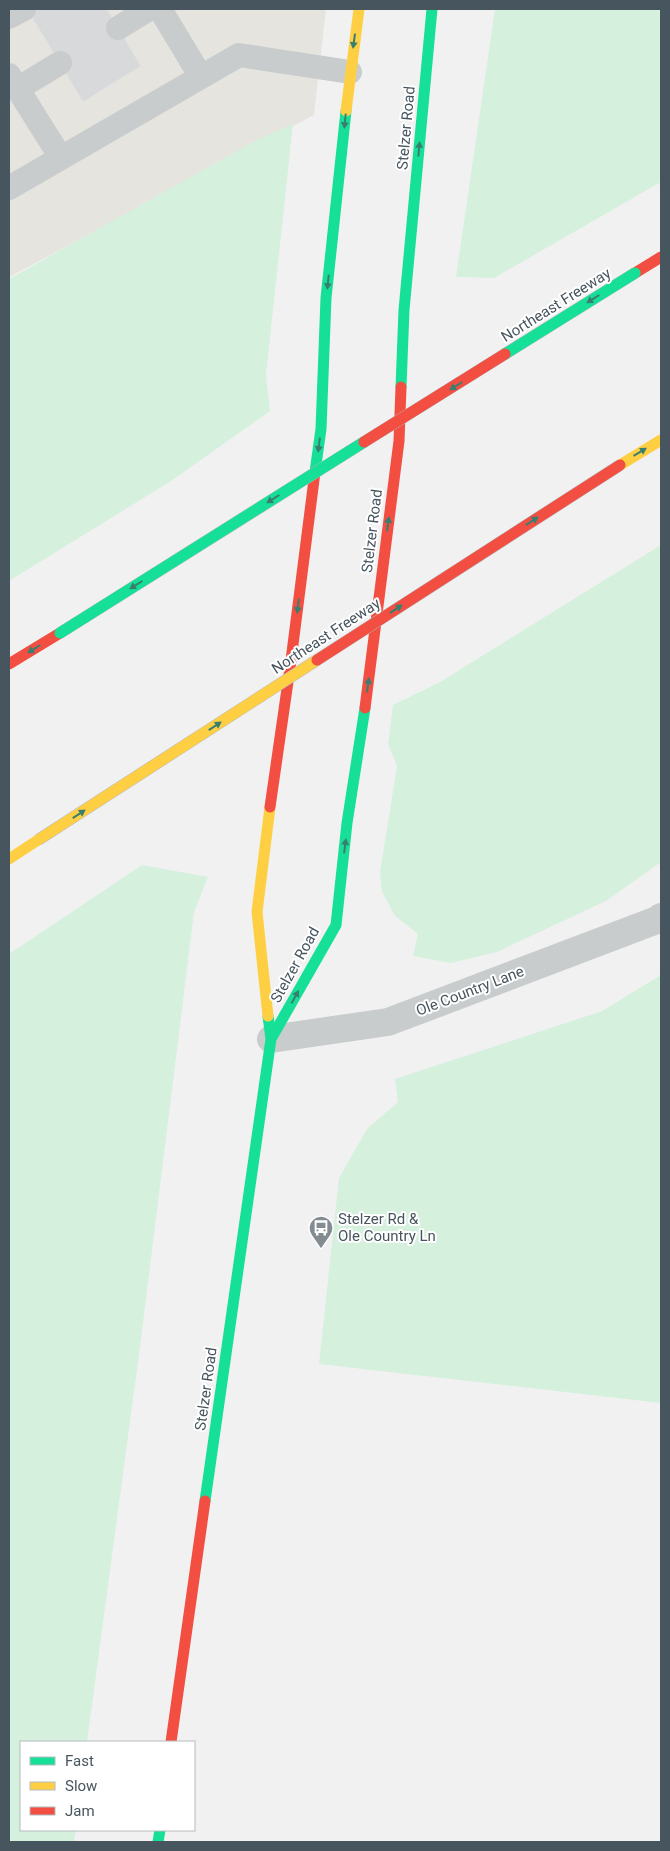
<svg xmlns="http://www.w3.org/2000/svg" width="670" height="1851" font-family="Roboto,sans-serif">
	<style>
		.commercial { fill: #e6e4df }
		.green { fill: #d5f1dd }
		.building { fill: #d8d9da; stroke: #e3e3e4 }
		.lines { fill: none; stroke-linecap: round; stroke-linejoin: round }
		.lane { stroke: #c8cccd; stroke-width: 24 }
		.street { stroke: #c8cccd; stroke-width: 28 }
		.fast { stroke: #16e098; stroke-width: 11 }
		.slow { stroke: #ffcf43; stroke-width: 11 }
		.jam { stroke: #f24e42; stroke-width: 11 }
		.fast-bridge-casing { stroke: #b6bcc1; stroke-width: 12; stroke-linecap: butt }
		.slow-bridge-casing { stroke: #b6bcc1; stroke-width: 12; stroke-linecap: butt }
		.jam-bridge-casing { stroke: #b6bcc1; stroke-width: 12; stroke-linecap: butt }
		.fast-bridge { stroke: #16e098; stroke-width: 11 }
		.slow-bridge { stroke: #ffcf43; stroke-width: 11 }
		.jam-bridge { stroke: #f24e42; stroke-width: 11 }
		.oneway { fill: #387f6f }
		.labels { text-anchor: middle; stroke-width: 4; stroke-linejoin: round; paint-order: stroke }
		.street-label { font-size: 15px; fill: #47555e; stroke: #fff }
		.poi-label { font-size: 15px; fill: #47555e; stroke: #fff; text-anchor: start }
	</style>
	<rect width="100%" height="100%" fill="#f2f1f1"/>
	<path class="commercial" d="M 9,9 L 326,9 L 314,115 L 9,277 Z"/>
	<path class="green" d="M 495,9 L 661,9 L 661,182 L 494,278 L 456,277 Z
		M 293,124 L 266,375 L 270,411 L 171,481 L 9,581 L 9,279 L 257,140 Z
		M 661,545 L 661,862 L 606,901 L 497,952 L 451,963 L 413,956 L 418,934 L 395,916 L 382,892 L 380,872 L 397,766 L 388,744 L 393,705 L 440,682 Z
		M 142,865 L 208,877 L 194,912 L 140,1347 L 87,1742 L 21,1742 L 21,1830 L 76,1830 L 74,1842 L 9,1842 L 9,954 Z
		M 661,975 L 661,1403 L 319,1364 L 339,1178 L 367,1129 L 398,1102 L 395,1079 L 602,1011 Z"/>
	<path class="building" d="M 27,9 L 107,9 L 141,66 L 83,102 Z"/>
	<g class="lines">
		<path class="lane" d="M 160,9 L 201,77
			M 9,17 L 24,9
			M 118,28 L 149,9
			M 9,75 L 61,158
			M 17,89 L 60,63
			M 9,188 L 239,55 L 350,72"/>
		<path class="street" d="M 271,1039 L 388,1022 L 657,920 L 661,917"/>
		<path class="fast" d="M 401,387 L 404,310 L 432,9
			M 315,472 L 321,429 L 326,298 L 346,111
			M 271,1039 L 336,925 L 347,823 L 365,708
			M 205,1501 L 271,1039 L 268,1016
			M 158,1842 L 160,1830"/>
		<path class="slow" d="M 346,111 L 359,9
			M 620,465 L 661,440
			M 9,859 L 38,840
			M 268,1016 L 257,912 L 270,807"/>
		<path class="jam" d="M 635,273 L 661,257
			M 9,664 L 60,633
			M 365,708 L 399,441 L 401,387
			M 270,807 L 290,668 L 315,472
			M 171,1742 L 205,1501"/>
		<defs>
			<path id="fast-bridge" d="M 505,354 L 635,273
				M 60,633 L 364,442"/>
			<path id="slow-bridge" d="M 38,840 L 317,660"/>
			<path id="jam-bridge" d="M 364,442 L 505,354
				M 317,660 L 620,465"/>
		</defs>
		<use href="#fast-bridge" class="fast-bridge-casing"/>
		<use href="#slow-bridge" class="slow-bridge-casing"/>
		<use href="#jam-bridge" class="jam-bridge-casing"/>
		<use href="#fast-bridge" class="fast-bridge"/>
		<use href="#slow-bridge" class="slow-bridge"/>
		<use href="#jam-bridge" class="jam-bridge"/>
	</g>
	<defs><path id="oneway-solid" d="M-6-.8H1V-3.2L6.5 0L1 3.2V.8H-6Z" transform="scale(1.25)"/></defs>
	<g class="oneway">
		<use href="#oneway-solid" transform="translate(354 41) rotate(98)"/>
		<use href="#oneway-solid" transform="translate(345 121) rotate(96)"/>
		<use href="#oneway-solid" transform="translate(419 149) rotate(-85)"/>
		<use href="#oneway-solid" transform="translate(328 282) rotate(96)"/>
		<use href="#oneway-solid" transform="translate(593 299) rotate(148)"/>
		<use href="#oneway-solid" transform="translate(456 386) rotate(148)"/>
		<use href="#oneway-solid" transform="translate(319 445) rotate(97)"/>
		<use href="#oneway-solid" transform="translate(640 452) rotate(-31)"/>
		<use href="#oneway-solid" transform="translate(273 499) rotate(148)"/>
		<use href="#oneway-solid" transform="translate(532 521) rotate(-33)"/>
		<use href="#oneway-solid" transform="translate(388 524) rotate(-83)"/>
		<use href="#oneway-solid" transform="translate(136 585) rotate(148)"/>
		<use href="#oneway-solid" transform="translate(298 606) rotate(97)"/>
		<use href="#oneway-solid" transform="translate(396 609) rotate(-33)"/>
		<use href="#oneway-solid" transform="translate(34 649) rotate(148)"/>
		<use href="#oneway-solid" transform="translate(368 685) rotate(-82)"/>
		<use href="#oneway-solid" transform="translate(215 726) rotate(-33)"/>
		<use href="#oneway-solid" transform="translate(79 814) rotate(-33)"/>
		<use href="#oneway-solid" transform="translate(345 846) rotate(-83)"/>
		<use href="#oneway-solid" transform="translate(295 997) rotate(-61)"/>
	</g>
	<defs>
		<symbol id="bus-pin" viewBox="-11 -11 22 30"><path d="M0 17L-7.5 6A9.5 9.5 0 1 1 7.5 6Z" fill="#838c91" stroke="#fff"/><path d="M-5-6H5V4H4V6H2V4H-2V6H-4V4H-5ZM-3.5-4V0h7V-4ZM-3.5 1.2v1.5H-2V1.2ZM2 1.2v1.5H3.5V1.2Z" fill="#fff"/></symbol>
	</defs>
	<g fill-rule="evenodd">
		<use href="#bus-pin" x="307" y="1214" width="28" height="38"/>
	</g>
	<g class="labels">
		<g class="street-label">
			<text transform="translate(406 128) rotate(-85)" y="5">Stelzer Road</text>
			<text transform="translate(556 305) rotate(-32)" y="5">Northeast Freeway</text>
			<text transform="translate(372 531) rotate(-83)" y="5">Stelzer Road</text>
			<text transform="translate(326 636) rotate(-33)" y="5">Northeast Freeway</text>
			<text transform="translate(295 965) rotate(-61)" y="5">Stelzer Road</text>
			<text transform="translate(470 991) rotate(-21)" y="5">Ole Country Lane</text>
			<text transform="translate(206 1389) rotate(-82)" y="5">Stelzer Road</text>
		</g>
		<g class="poi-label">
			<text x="338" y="1224">Stelzer Rd &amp;<tspan x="338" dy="17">Ole Country Ln</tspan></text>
		</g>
	</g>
	<rect width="670" height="1851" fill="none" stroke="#47555e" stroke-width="20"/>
	<rect x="20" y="1741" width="175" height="90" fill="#ffffff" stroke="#b5bbbf"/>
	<rect x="30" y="1757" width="25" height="8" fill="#16e098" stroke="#b5bbbf"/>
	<text x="65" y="1766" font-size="15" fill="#47555e">Fast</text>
	<rect x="30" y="1782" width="25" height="8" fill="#ffcf43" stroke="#b5bbbf"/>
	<text x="65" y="1791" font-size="15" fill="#47555e">Slow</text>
	<rect x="30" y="1807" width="25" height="8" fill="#f24e42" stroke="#b5bbbf"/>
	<text x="65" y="1816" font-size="15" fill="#47555e">Jam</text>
</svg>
